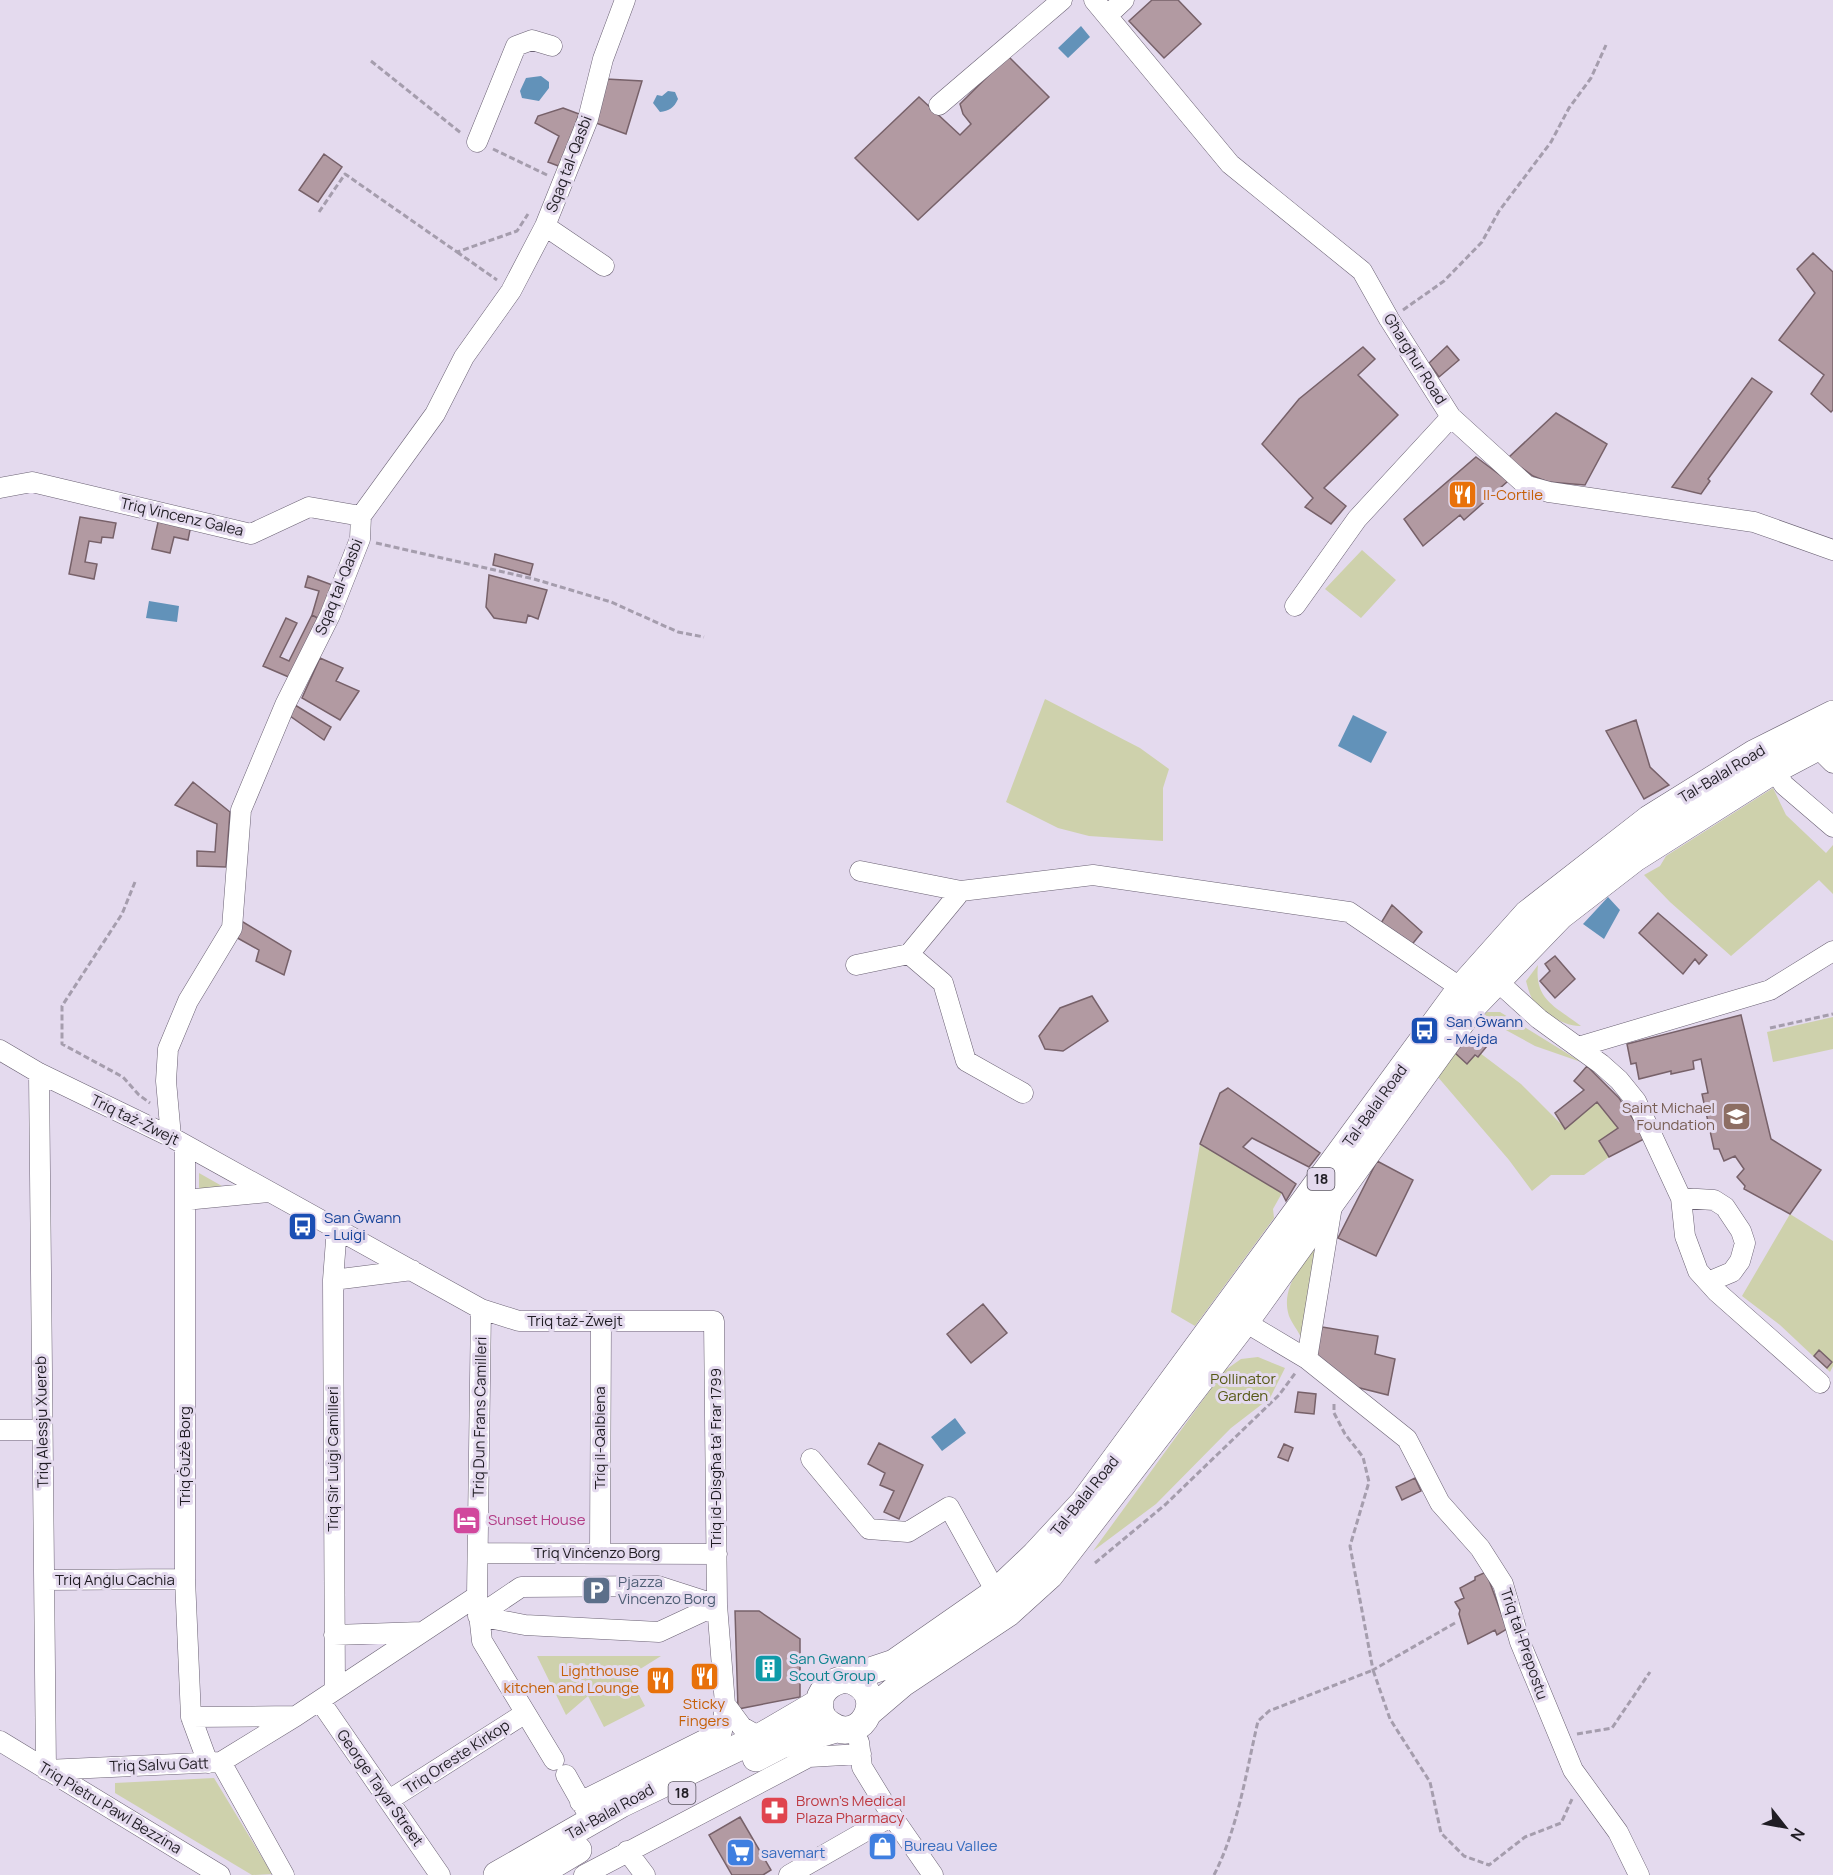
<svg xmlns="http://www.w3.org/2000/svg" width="1833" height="1875" font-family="Manrope,sans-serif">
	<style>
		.green { fill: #ced1ac }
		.water { fill: #6292b9 }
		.building { fill: #b29aa2; stroke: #776169; stroke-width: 1.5 }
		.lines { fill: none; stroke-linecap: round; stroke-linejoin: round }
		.minor-casing { stroke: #6a6173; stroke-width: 21 }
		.highway-casing { stroke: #6a6173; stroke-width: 28 }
		.path { stroke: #a59dad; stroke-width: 3; stroke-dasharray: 6 3; stroke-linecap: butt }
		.minor { stroke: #fff; stroke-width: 20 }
		.highway { stroke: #fff; stroke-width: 27 }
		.labels { text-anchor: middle; stroke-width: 6; stroke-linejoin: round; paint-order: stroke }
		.shield { fill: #e4daee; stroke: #5b5661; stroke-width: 1.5 }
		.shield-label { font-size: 14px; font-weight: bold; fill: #201d24 }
		.street-label { font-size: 15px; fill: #201d24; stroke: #e4daee }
		.food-label { font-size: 15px; fill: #c56008; stroke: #e4daee; text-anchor: start }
		.transit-label { font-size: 15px; fill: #164399; stroke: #e4daee; text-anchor: start }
		.education-label { font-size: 15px; fill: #785e54; stroke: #e4daee; text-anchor: end }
		.park-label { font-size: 15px; fill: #565915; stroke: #e4daee }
		.hotel-label { font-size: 15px; fill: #b23c85; stroke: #e4daee; text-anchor: start }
		.service-label { font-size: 15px; fill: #4e5e75; stroke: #e4daee; text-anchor: start }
		.culture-label { font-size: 15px; fill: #0d838f; stroke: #e4daee; text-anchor: start }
		.health-label { font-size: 15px; fill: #be3a42; stroke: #e4daee; text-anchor: start }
		.shop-label { font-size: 15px; fill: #366cbe; stroke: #e4daee; text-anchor: start }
	</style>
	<rect width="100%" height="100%" fill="#e4daee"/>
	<path class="green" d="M 1362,550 L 1396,580 L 1361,618 L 1325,589 Z
		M 1045,699 L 1140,748 L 1169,769 L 1163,788 L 1163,841 L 1089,836 L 1058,828 L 1006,802 Z
		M 1773,788 L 1786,815 L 1826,853 L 1833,845 L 1833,894 L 1819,880 L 1731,956 L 1670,902 L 1644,875 L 1660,866 L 1666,856 Z
		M 1538,965 C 1534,1000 1556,1007 1581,1026 C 1567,1027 1544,1014 1535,1003 C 1530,997 1528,988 1526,981 Z
		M 1487,1012 L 1500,1012 L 1581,1062 L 1535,1046 L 1482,1017 Z
		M 1833,1017 L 1833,1049 L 1773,1062 L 1767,1032 Z
		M 1461,1044 L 1476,1057 L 1480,1053 L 1521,1084 L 1565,1128 L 1597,1102 L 1618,1128 L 1599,1141 L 1609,1157 L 1584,1175 L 1551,1175 L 1532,1191 L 1509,1160 L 1437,1076 Z
		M 1200,1144 L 1282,1193 L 1273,1209 L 1274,1218 L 1195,1326 L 1171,1312 Z
		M 199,1173 L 229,1190 L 199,1189 Z
		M 1790,1214 L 1833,1241 L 1833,1366 L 1830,1372 L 1780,1325 L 1742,1296 Z
		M 1317,1244 L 1301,1337 C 1298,1331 1292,1323 1289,1316 C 1280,1288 1302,1265 1317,1244 Z
		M 1258,1357 L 1285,1368 L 1270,1398 L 1231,1428 L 1156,1504 L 1093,1551 L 1224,1371 L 1241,1359 Z
		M 537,1656 L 661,1656 L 629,1676 L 645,1706 L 604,1727 L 588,1696 L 566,1715 Z
		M 214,1778 L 272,1874 L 252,1875 L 115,1793 L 115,1783 Z"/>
	<path class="water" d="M 1081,26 L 1090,37 L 1068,58 L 1058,48 Z
		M 541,76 L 549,82 L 549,88 L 539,101 L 522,98 L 520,91 L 526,78 Z
		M 668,91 L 675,92 L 678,99 C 674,108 669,111 660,112 L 653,103 L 657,95 L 662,96 Z
		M 149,601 L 179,606 L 177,622 L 146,618 Z
		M 1353,715 L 1387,732 L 1371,763 L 1338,746 Z
		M 1608,897 L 1620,910 L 1604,939 L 1583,924 Z
		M 955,1418 L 966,1433 L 942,1451 L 931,1437 Z"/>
	<path class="building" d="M 1152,0 L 1178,0 L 1201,24 L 1164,58 L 1129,21 Z
		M 1008,56 L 1049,97 L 918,220 L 855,158 L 919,97 L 960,135 L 971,124 L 963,114 L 960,104 Z
		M 606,79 L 642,81 L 626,134 L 596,123 Z
		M 563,108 L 579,114 L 561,167 L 548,162 L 559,136 L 535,123 L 538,116 Z
		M 324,154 L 342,167 L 318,202 L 299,190 Z
		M 1813,253 L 1833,272 L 1833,410 L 1831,412 L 1811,394 L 1824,375 L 1779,340 L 1815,293 L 1797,269 Z
		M 1447,346 L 1459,360 L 1439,377 L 1429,363 Z
		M 1363,347 L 1375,359 L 1358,375 L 1398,415 L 1324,488 L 1346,506 L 1331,524 L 1305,507 L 1313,498 L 1262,444 L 1299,399 Z
		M 1752,378 L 1772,392 L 1708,479 L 1710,481 L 1701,494 L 1672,487 Z
		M 1556,413 L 1607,444 L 1585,485 L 1548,482 L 1533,476 L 1508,458 Z
		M 1476,457 L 1508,481 L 1464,520 L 1460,515 L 1423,546 L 1404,519 Z
		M 80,517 L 116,523 L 113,538 L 102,537 L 101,543 L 89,541 L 85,562 L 97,564 L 94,579 L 69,574 Z
		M 159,518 L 191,525 L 188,540 L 174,537 L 170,553 L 152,549 Z
		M 495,554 L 533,564 L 530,575 L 493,565 Z
		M 489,575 L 547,590 L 538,619 L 528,615 L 526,623 L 494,618 L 486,607 Z
		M 308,576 L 335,586 L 323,621 L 312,615 L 319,591 L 305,587 Z
		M 312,615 L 323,621 L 291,678 L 263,666 L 286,618 L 297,623 L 280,657 L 289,661 Z
		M 320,658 L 343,668 L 336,681 L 359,691 L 340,720 L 302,698 Z
		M 295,705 L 331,727 L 324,740 L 290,716 Z
		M 1636,720 L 1650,767 L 1669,785 L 1644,799 L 1606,731 Z
		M 193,782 L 230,812 L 226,867 L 197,866 L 197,851 L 215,852 L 217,824 L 175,805 Z
		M 1392,905 L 1422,932 L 1410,947 L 1381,923 Z
		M 1658,913 L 1707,955 L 1699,964 L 1695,959 L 1683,974 L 1639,933 Z
		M 238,919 L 291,951 L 284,975 L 256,961 L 259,950 L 234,936 Z
		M 1555,956 L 1575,979 L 1555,998 L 1540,981 L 1550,971 L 1545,964 Z
		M 1092,996 L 1108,1021 L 1063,1051 L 1045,1049 L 1039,1036 L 1060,1008 Z
		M 1741,1015 L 1771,1139 L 1821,1170 L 1790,1214 L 1744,1189 L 1745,1186 L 1737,1177 L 1744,1169 L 1735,1156 L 1724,1161 L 1719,1149 L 1714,1149 L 1702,1094 L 1708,1093 L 1701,1059 L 1693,1061 L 1694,1069 L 1671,1074 L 1671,1071 L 1639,1079 L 1636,1063 L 1631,1064 L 1627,1044 Z
		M 1469,1035 L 1487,1046 L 1478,1057 L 1475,1055 L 1467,1064 L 1455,1053 Z
		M 1587,1066 L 1619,1098 L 1646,1138 L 1609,1157 L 1599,1141 L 1618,1128 L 1597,1102 L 1565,1129 L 1555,1113 L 1584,1090 L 1574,1081 Z
		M 1228,1088 L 1320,1153 L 1309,1167 L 1252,1138 L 1243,1147 L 1296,1184 L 1286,1201 L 1282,1193 L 1200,1144 L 1220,1093 Z
		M 1377,1161 L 1413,1180 L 1376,1256 L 1338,1238 Z
		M 983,1304 L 1007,1333 L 971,1363 L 947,1334 Z
		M 1322,1327 L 1378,1336 L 1375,1354 L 1395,1359 L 1388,1395 L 1352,1386 L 1316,1356 Z
		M 1819,1350 L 1832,1362 L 1827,1368 L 1814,1356 Z
		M 1298,1392 L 1316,1394 L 1314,1414 L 1295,1412 Z
		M 879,1443 L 923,1465 L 899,1519 L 884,1512 L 894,1491 L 880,1485 L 885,1473 L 868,1464 Z
		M 1284,1444 L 1293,1448 L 1288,1461 L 1278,1457 Z
		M 1415,1478 L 1421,1491 L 1402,1500 L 1396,1487 Z
		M 1486,1572 L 1507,1629 L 1497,1635 L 1495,1630 L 1468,1644 L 1459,1614 L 1460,1610 L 1455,1602 L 1464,1598 L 1460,1588 L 1475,1580 L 1475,1577 Z
		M 735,1611 L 759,1611 L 800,1639 L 800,1697 L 738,1709 Z
		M 740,1817 L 771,1870 L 763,1875 L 732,1875 L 709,1835 Z"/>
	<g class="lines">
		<defs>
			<path id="minor" d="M 1094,0 L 1230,164 L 1362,271 L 1389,319 L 1451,417 L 1527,486 L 1549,492 L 1754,522 L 1833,550
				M 1108,15 L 1124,0
				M 939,105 L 1062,0
				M 477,142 L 516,46 L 532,40 L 552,46
				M 545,226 L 604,266
				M 0,488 L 32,482 L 251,534 L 309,507 L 361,516
				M 1295,606 L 1357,519 L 1451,417
				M 1817,747 L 1833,763
				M 1774,770 L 1784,785 L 1833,827
				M 860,871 L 961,891 L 1093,875 L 1349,912 L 1461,988
				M 909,954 L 943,983 L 966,1061 L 1023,1093
				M 856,965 L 909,954 L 961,891
				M 1497,981 L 1539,1019 L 1601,1064 L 1619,1080 L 1636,1101 L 1681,1198 L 1685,1236 L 1698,1271 L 1717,1292 L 1820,1383
				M 1578,1047 L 1770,990 L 1833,951
				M 0,1050 L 39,1073 L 171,1137 L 481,1309 L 519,1321 L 714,1321 L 717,1605 L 725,1704 L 722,1731 L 713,1759
				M 39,1073 L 46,1770
				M 171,1137 L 166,1081 L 168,1049 L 188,1001 L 232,928 L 241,810 L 285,705 L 330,615 L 360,539 L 361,516 L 435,414 L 464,357 L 511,291 L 545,226 L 588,119 L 603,59 L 625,0
				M 185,1145 L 185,1579 L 191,1717 L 208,1763
				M 1681,1198 L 1714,1200 L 1725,1207 L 1741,1231 L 1745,1243 L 1740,1261 L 1732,1272 L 1708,1282
				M 185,1200 L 268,1192
				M 333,1280 L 412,1270
				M 481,1309 L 477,1596 L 482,1641 L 554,1760
				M 1245,1322 L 1307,1359 L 1407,1439 L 1440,1503 L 1480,1548 L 1503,1584 L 1520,1642 L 1573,1770 L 1618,1832 L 1639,1875
				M 1307,1359 L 1332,1206
				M 0,1430 L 42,1430
				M 811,1459 L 869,1529 L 908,1532 L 949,1507 L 996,1592
				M 478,1553 L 717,1554
				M 600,1553 L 601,1322
				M 44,1580 L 185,1579
				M 478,1616 L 521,1587 L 658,1586 L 717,1605
				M 478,1616 L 525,1625 L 659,1632 L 717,1605
				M 334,1635 L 422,1632
				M 335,1690 L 333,1280 L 337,1227
				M 320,1701 L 440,1875
				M 725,1704 L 742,1727 L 760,1737
				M 191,1717 L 296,1716
				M 0,1741 L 220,1875
				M 859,1742 L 862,1767 L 892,1816 L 933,1875
				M 221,1762 L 284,1875
				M 46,1770 L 221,1762 L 296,1716 L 477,1596
				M 566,1775 L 588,1814
				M 389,1800 L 524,1714
				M 580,1802 L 722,1731
				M 627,1851 L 645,1875
				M 584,1875 L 809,1757 L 861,1754
				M 789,1875 L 892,1816"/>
			<path id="highway" d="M 846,1679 C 892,1690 862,1747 831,1725 C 826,1722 821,1716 820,1710 C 816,1693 830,1681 846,1679 L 894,1663 L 996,1592 L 1035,1555 L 1083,1503 L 1461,988 L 1527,914 L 1649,819 L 1755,753 L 1833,714
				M 869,1712 L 903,1683 L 1008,1613 L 1050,1575 L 1245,1322 L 1473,1006 L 1560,916 L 1635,858 L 1774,770 L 1833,739
				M 756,1758 L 781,1745 L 836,1729
				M 497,1875 L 621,1804 L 760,1737 L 820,1702
				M 536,1875 L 578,1850"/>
		</defs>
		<use href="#minor" class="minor-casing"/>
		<use href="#highway" class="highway-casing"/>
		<path class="path" d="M 371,61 L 461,133
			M 493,149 L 547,175
			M 319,212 L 345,174 L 457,252 L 517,231 L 528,214
			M 457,252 L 497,280
			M 1403,310 L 1444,281 L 1482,242 L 1499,211 L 1551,142 L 1569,108 L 1591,78 L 1606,45
			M 376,543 L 534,579 L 611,602 L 678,632 L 704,637
			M 135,882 L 122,914 L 62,1006 L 62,1044 L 123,1077 L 139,1095 L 150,1103
			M 1770,1028 L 1833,1014
			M 1334,1404 L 1334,1413 L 1345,1434 L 1363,1457 L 1369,1482 L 1350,1546 L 1373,1670 L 1455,1623
			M 1095,1563 L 1166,1504 L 1279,1395 L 1296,1372
			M 1577,1734 L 1612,1728 L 1650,1672
			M 1214,1875 C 1238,1828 1246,1773 1258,1721 L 1269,1711 L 1373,1670 L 1390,1719 L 1430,1782 L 1441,1833 L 1464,1856 L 1489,1865 L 1525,1837 L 1561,1823 L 1572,1799"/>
		<use href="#minor" class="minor"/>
		<use href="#highway" class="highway"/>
	</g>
	<defs>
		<symbol id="restaurant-square" viewBox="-11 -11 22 22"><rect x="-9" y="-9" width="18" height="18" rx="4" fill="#e8710a" stroke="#e4daee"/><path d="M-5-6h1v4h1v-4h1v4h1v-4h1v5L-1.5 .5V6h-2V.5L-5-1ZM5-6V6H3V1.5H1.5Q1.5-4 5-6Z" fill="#fff"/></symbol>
		<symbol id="bus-square" viewBox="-11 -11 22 22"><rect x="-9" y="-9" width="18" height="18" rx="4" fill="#1a4fb4" stroke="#e4daee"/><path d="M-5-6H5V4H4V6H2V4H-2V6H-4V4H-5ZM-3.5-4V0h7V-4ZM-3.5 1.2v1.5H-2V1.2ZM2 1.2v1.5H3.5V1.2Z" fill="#fff"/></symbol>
		<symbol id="school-square" viewBox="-11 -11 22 22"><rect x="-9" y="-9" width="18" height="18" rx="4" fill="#8d6e63" stroke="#e4daee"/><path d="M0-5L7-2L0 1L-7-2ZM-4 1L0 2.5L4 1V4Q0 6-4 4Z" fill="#fff"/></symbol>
		<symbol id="hotel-square" viewBox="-11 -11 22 22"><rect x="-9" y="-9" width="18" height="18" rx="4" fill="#d1479c" stroke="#e4daee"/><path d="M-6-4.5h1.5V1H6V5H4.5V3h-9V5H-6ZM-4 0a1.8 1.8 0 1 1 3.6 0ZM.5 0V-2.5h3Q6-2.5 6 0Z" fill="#fff"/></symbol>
		<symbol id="parking-square" viewBox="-11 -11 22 22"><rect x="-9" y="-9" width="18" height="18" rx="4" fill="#5c6f8a" stroke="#e4daee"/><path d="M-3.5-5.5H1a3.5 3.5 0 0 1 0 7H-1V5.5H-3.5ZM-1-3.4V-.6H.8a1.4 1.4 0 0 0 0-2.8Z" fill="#fff"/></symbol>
		<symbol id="building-square" viewBox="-11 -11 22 22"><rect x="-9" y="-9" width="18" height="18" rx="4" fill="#0f9aa8" stroke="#e4daee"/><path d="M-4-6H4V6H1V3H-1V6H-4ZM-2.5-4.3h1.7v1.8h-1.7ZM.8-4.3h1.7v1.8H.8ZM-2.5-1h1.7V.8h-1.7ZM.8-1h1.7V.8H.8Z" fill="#fff"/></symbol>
		<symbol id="pharmacy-square" viewBox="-11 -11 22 22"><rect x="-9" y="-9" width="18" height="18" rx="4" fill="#e0444e" stroke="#e4daee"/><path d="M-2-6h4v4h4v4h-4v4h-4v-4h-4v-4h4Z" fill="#fff"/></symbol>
		<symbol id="shop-square" viewBox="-11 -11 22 22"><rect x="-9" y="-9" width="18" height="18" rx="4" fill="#3f7fe0" stroke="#e4daee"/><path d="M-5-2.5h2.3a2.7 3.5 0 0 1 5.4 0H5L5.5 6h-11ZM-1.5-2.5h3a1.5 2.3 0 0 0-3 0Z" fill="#fff"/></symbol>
		<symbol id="supermarket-square" viewBox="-11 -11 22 22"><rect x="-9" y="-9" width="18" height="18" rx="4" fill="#3f7fe0" stroke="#e4daee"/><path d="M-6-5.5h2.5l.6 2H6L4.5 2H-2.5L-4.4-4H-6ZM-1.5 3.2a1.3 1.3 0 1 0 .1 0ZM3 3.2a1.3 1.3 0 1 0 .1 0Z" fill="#fff"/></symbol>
	</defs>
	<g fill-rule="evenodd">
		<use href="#restaurant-square" x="1446" y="478" width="33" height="33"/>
		<use href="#bus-square" x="1408" y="1014" width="33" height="33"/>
		<use href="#school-square" x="1720" y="1100" width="33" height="33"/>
		<use href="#bus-square" x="286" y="1210" width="33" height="33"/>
		<use href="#hotel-square" x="450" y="1504" width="33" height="33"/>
		<use href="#parking-square" x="580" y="1574" width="33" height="33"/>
		<use href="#building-square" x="752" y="1652" width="33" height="33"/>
		<use href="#restaurant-square" x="688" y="1660" width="33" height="33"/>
		<use href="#restaurant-square" x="644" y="1664" width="33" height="33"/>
		<use href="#pharmacy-square" x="758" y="1794" width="33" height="33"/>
		<use href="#shop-square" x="866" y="1830" width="33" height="33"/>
		<use href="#supermarket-square" x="724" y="1836" width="33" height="33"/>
	</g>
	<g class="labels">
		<g class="shield">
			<rect x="1307.5" y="1168" width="27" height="22" rx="4.5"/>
			<rect x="668.5" y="1782" width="27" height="22" rx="4.5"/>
		</g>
		<g class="shield-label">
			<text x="1321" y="1184">18</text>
			<text x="682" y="1798">18</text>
		</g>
		<g class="street-label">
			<text transform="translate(569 164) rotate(-69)" y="5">Sqaq tal-Qasbi</text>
			<text transform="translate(1415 359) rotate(58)" y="5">Għargħur Road</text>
			<text transform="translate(182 517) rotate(13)" y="5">Triq Vincenz Galea</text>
			<text transform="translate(339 587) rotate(-68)" y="5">Sqaq tal-Qasbi</text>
			<text transform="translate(1722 774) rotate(-31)" y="5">Tal-Balal Road</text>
			<text transform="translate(1375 1106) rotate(-54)" y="5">Tal-Balal Road</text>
			<text transform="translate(135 1120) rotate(26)" y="5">Triq taż-Żwejt</text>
			<text x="575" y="1326">Triq taż-Żwejt</text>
			<text transform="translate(480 1417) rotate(-89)" y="5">Triq Dun Frans Camilleri</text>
			<text transform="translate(42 1422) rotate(-91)" y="5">Triq Alessju Xuereb</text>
			<text transform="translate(600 1438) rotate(-90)" y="5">Triq il-Qalbiena</text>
			<text transform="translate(185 1456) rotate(-90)" y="5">Triq Ġużè Borg</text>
			<text transform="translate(716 1458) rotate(-90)" y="5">Triq id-Disgħa ta' Frar 1799</text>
			<text transform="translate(333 1459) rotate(-90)" y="5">Triq Sir Luigi Camilleri</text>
			<text transform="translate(1085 1496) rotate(-51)" y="5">Tal-Balal Road</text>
			<text x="597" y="1558">Triq Vinċenzo Borg</text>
			<text x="115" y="1585">Triq Anġlu Cachia</text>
			<text transform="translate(1524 1644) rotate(71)" y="5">Triq tal-Prepostu</text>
			<text transform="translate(457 1757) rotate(-33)" y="5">Triq Oreste Kirkop</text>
			<text transform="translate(159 1765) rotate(-2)" y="5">Triq Salvu Gatt</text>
			<text transform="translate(380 1788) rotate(55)" y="5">George Tayar Street</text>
			<text transform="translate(110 1808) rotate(31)" y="5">Triq Pietru Pawl Bezzina</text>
			<text transform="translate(610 1812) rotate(-29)" y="5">Tal-Balal Road</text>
		</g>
		<g class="food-label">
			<text x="1483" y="500">Il-Cortile</text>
			<text x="639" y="1676" text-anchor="end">Lighthouse<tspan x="639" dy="17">kitchen and Lounge</tspan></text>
			<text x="704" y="1709" text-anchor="middle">Sticky<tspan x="704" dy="17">Fingers</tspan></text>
		</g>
		<g class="transit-label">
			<text x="1446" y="1027">San Ġwann<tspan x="1446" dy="17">- Mejda</tspan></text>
			<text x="324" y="1223">San Ġwann<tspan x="324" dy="17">- Luigi</tspan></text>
		</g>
		<g class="education-label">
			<text x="1715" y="1113">Saint Michael<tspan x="1715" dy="17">Foundation</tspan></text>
		</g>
		<g class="park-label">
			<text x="1243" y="1384">Pollinator<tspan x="1243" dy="17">Garden</tspan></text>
		</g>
		<g class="hotel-label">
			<text x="488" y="1525">Sunset House</text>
		</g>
		<g class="service-label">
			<text x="618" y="1587">Pjazza<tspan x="618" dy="17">Vincenzo Borg</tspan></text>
		</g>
		<g class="culture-label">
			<text x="789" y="1664">San Gwann<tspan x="789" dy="17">Scout Group</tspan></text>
		</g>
		<g class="health-label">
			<text x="796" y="1806">Brown’s Medical<tspan x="796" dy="17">Plaza Pharmacy</tspan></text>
		</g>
		<g class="shop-label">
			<text x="904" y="1851">Bureau Vallee</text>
			<text x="761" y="1858">savemart</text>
		</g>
	</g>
	<g transform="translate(1785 1827) rotate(121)" stroke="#e4daee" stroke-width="4.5" paint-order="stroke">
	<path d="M0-4.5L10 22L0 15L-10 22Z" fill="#201d24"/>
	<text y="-9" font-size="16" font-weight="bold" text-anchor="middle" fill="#201d24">N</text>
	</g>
</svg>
